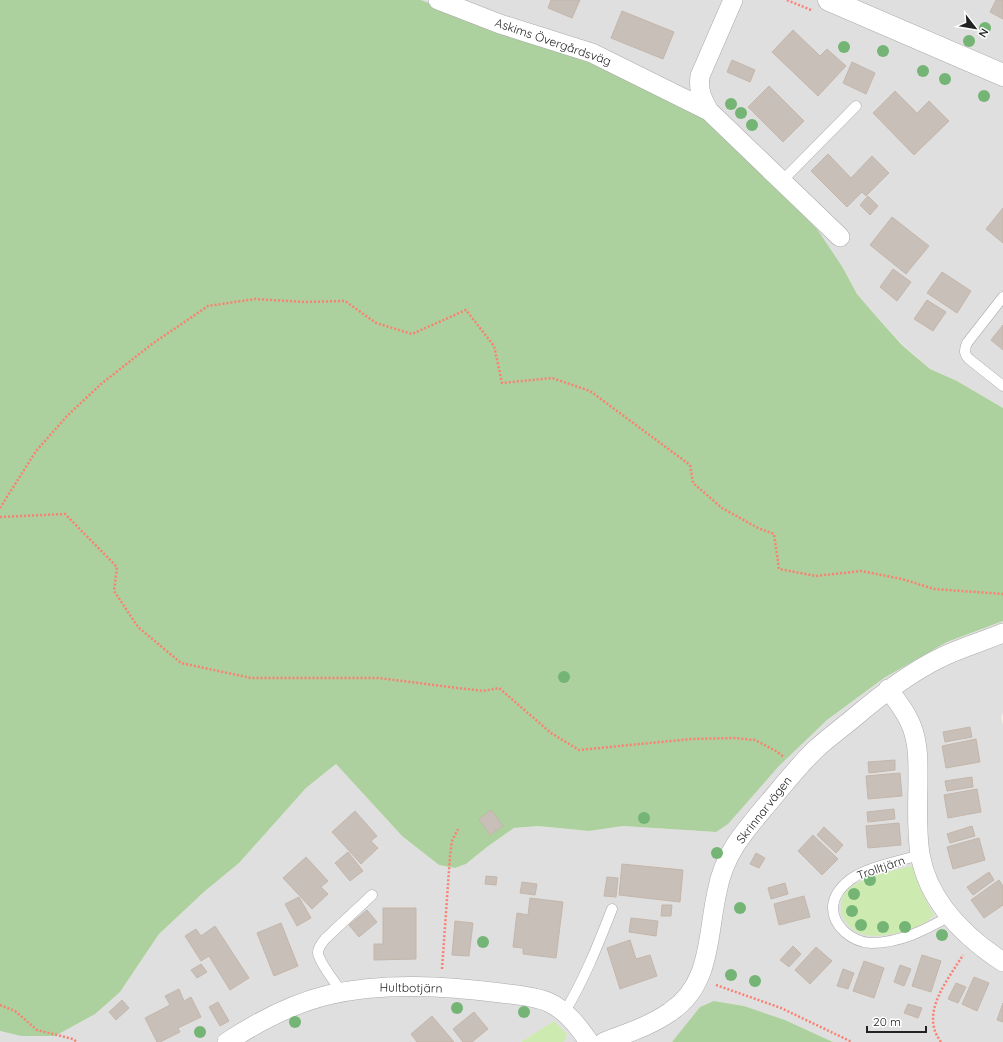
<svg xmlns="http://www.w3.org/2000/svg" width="1003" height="1042" font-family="Quicksand,sans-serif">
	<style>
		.residential { fill: #e0dfdf }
		.grass { fill: #cdebb0 }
		.forest { fill: #add19e }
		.building { fill: #c7bfb8; stroke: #c4b6ab }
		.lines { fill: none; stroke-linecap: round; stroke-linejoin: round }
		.service-casing { stroke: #a9a9a9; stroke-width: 11 }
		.minor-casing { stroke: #a9a9a9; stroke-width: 20 }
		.tertiary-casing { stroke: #a9a9a9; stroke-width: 23 }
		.path { stroke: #fa8072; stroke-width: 2.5; stroke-dasharray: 2 2; stroke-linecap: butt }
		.service { stroke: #fff; stroke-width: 10 }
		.minor { stroke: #fff; stroke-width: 19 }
		.tertiary { stroke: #fff; stroke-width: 22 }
		.tree { fill: #74b475 }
		.labels { text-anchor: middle; stroke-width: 3; stroke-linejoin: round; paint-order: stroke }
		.street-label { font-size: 12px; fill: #222; stroke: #fff }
	</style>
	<rect width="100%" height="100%" fill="#f2efe9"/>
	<path class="residential" d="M 421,0 L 1003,0 L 1003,408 L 957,381 L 930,369 L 902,344 L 875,315 L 857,294 L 843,268 L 493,28 Z
		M 1003,621 L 1003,713 L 1001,717 L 1003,725 L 1003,1042 L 833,1042 L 785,1020 L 744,1006 L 714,1001 L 672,1042 L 564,1042 L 567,1034 L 554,1022 L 521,1042 L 0,1042 L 0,1031 L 21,1036 L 120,992 L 159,934 L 205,891 L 239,863 L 306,788 L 336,764 L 402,836 L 439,865 L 455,868 L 466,864 L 487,847 L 514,828 L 538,826 L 589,831 L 623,826 L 715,832 L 778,767 L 827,720 L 884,678 L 947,642 Z"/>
	<path class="grass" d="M 912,866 C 917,884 925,899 934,915 C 931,917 928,921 925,923 C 909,931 876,941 859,933 C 839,923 833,898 854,885 C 871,874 893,871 912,866 Z
		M 554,1021 L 567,1034 L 564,1042 L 521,1042 Z"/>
	<path class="forest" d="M 0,0 L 421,0 L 493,28 L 591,63 L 706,119 L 817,229 L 843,268 L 857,294 L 875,315 L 902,345 L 930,369 L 957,381 L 1003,408 L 1003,621 L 947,642 L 884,678 L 827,720 L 778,767 L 728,824 L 716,832 L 623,826 L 589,831 L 538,826 L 514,828 L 487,847 L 466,864 L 455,868 L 439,865 L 402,836 L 336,764 L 306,788 L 239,863 L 205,891 L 159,934 L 120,992 L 95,1014 L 55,1036 L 21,1036 L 0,1031 Z
		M 714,1001 L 744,1006 L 785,1020 L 833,1042 L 672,1042 L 700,1007 Z"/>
	<path class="building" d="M 551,0 L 580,0 L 572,18 L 548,8 Z
		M 996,0 L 1003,0 L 1003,19 L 990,12 Z
		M 622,11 L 674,32 L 663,59 L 611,38 Z
		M 793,30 L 820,56 L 827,49 L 846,66 L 818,96 L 772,52 Z
		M 732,60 L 755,70 L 750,82 L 727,72 Z
		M 852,62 L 875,73 L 866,94 L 843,83 Z
		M 769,86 L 804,121 L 783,142 L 748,107 Z
		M 895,91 L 917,113 L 929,101 L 949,121 L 914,155 L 873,113 Z
		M 828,154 L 851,178 L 872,156 L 889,173 L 866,196 L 862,192 L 847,207 L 811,171 Z
		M 868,196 L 878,206 L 870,215 L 860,205 Z
		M 1003,208 L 1003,243 L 986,229 Z
		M 892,217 L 929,246 L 906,274 L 870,245 Z
		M 893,269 L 911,282 L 897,301 L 880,287 Z
		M 942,272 L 971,291 L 957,313 L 927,293 Z
		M 927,300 L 946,312 L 933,331 L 914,319 Z
		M 1003,325 L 1003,350 L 991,340 Z
		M 970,727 L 972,737 L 945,742 L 943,732 Z
		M 976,739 L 980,762 L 946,768 L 942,746 Z
		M 895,760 L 895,770 L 869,773 L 868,762 Z
		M 900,773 L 902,796 L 868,799 L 866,776 Z
		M 972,777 L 973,787 L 947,791 L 945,781 Z
		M 977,789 L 981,812 L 948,818 L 944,795 Z
		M 894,809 L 895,819 L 868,822 L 867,812 Z
		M 491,810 L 503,826 L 490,835 L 479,819 Z
		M 355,811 L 377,836 L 371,841 L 378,848 L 361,864 L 332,832 Z
		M 899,823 L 901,845 L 868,848 L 866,826 Z
		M 972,826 L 975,836 L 950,843 L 947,834 Z
		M 824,827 L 843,845 L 836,853 L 817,835 Z
		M 813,835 L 838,859 L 822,875 L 798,851 Z
		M 979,838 L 985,860 L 953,869 L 947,847 Z
		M 348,852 L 363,871 L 350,881 L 335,863 Z
		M 756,853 L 765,858 L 759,868 L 750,864 Z
		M 306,857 L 328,881 L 321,887 L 328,894 L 312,909 L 283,878 Z
		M 622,864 L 683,870 L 680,902 L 619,895 Z
		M 989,872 L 994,880 L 973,895 L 967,887 Z
		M 486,876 L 497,877 L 496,885 L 485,884 Z
		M 607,877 L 618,878 L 616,897 L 604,896 Z
		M 999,880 L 1003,886 L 1003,905 L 984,918 L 971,900 Z
		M 522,882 L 537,884 L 535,895 L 520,893 Z
		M 785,883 L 788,894 L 771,899 L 768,888 Z
		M 804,896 L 810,917 L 779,925 L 774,904 Z
		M 299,897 L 311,918 L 297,926 L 285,904 Z
		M 530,898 L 563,902 L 556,958 L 523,954 L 523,948 L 513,947 L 517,913 L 528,915 Z
		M 662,905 L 672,905 L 671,916 L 661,916 Z
		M 383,908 L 416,908 L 416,959 L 374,960 L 374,944 L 383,944 Z
		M 367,910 L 377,922 L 359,937 L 349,925 Z
		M 631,918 L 658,921 L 656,936 L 629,932 Z
		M 455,921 L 473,923 L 469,956 L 452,955 Z
		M 281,923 L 298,966 L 274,976 L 257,933 Z
		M 215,926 L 249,978 L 230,990 L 209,956 L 201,961 L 185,936 L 196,929 L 201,936 Z
		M 630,940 L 636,959 L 650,955 L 657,976 L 620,989 L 607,948 Z
		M 793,946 L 801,954 L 789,967 L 780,960 Z
		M 816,947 L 832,961 L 810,984 L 795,970 Z
		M 922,955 L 941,961 L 931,992 L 912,986 Z
		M 864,961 L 884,968 L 874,998 L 853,991 Z
		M 201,964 L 207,972 L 197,978 L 191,970 Z
		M 900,965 L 911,969 L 904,986 L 894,982 Z
		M 843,969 L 854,973 L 848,989 L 837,986 Z
		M 974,977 L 989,983 L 977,1011 L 962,1004 Z
		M 956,983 L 966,987 L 958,1003 L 948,999 Z
		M 179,989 L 184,1001 L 191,997 L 201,1017 L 178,1028 L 180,1032 L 160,1042 L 157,1042 L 145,1018 L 170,1005 L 165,996 Z
		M 122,1000 L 129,1008 L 116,1020 L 109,1012 Z
		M 218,1002 L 229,1021 L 220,1026 L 209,1007 Z
		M 1003,1003 L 1003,1022 L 997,1020 Z
		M 908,1004 L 922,1008 L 918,1018 L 904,1013 Z
		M 474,1012 L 488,1029 L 472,1042 L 463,1042 L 453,1029 Z
		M 432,1016 L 454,1042 L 417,1042 L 411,1034 Z"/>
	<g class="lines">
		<defs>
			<path id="service" d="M 782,181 L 856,106
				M 1003,297 L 967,343 C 964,350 964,354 969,359 L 1003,386
				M 920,855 C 900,861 867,867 851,879 C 843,885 834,895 833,906 C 832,926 852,942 871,943 C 900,943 925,930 950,916
				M 342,992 C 336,984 319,962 318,953 C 318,947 322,943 325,939 L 372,895
				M 564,1013 C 584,980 598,945 612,909"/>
			<path id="minor" d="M 438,0 L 500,24 L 592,53 L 709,111 L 840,237
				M 709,111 C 702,99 698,90 700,76 L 733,0
				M 888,689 C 898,702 908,715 913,730 C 918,745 918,761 918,776 C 918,802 916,828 920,854 C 928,901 965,937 1003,962
				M 227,1042 C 259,1021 291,1004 328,995 C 383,982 445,986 501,993 C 516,995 534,996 548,1002 C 566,1010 578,1026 589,1042
				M 604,1042 C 627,1033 650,1026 670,1012 C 712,984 707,935 717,892 C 720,875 727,858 736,844 C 746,829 758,815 770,801 C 785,783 799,765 816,749 C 829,737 843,727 856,716 C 882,694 908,674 938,659 C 959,648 982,642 1003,633"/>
			<path id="tertiary" d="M 829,0 L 1003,75"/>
		</defs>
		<use href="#service" class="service-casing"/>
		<use href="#minor" class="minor-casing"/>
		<use href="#tertiary" class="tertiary-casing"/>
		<path class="path" d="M 787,0 L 811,10
			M 0,508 L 36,451 L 68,415 L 101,384 L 152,344 L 208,306 L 255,299 L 305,302 L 345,301 L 376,323 L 412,334 L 466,310 L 494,346 L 502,383 L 552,378 L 590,391 L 690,465 L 693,483 L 722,508 L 758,528 L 774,534 L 779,569 L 816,576 L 861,571 L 902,579 L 934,589 L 1003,594
			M 0,517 L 65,514 L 117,567 L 114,591 L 138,627 L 181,663 L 251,678 L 378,678 L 483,691 L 499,688 L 551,733 L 579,750 L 691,739 L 734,738 L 755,740 L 776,751 L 784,757
			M 442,969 L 450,856 L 452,841 L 458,829
			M 716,985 L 781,1008 L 852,1042
			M 0,1005 L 15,1011 L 37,1030 L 73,1039 L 77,1042
			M 941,1042 C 919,1013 948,980 963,955"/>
		<use href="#service" class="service"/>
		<use href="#minor" class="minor"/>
		<use href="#tertiary" class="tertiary"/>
	</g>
	<g class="tree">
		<circle cx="985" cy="28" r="6"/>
		<circle cx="969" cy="41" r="6"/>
		<circle cx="844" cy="47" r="6"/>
		<circle cx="883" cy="51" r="6"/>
		<circle cx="923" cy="71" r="6"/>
		<circle cx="945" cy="79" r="6"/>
		<circle cx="984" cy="96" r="6"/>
		<circle cx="731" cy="104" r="6"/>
		<circle cx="741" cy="113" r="6"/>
		<circle cx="752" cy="125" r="6"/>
		<circle cx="564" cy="677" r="6"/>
		<circle cx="644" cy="818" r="6"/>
		<circle cx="717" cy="853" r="6"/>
		<circle cx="870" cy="880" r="6"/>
		<circle cx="854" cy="894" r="6"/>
		<circle cx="740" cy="908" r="6"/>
		<circle cx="852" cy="911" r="6"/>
		<circle cx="861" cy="925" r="6"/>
		<circle cx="883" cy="927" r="6"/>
		<circle cx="905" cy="927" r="6"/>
		<circle cx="942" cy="935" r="6"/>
		<circle cx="483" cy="942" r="6"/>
		<circle cx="731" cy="975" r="6"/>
		<circle cx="755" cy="981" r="6"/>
		<circle cx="457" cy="1008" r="6"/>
		<circle cx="524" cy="1012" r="6"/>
		<circle cx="295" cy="1022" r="6"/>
		<circle cx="200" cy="1032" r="6"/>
	</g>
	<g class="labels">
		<g class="street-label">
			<text transform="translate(553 42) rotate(19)" y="4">Askims Övergårdsväg</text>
			<text transform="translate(764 810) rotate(-52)" y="4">Skrinnarvägen</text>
			<text transform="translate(881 868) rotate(-19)" y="4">Trolltjärn</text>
			<text transform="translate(411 988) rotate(1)" y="4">Hultbotjärn</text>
		</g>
	</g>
	<g transform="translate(975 28) rotate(121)" stroke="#ffffff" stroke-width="3" paint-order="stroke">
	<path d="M0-3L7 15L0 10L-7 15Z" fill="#222222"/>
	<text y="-6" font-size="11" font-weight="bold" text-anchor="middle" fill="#222222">N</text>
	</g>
	<path d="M867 1026v6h59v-6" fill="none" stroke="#222222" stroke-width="2"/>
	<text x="873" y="1026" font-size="12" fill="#222222" stroke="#ffffff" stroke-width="3" paint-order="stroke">20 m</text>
</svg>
